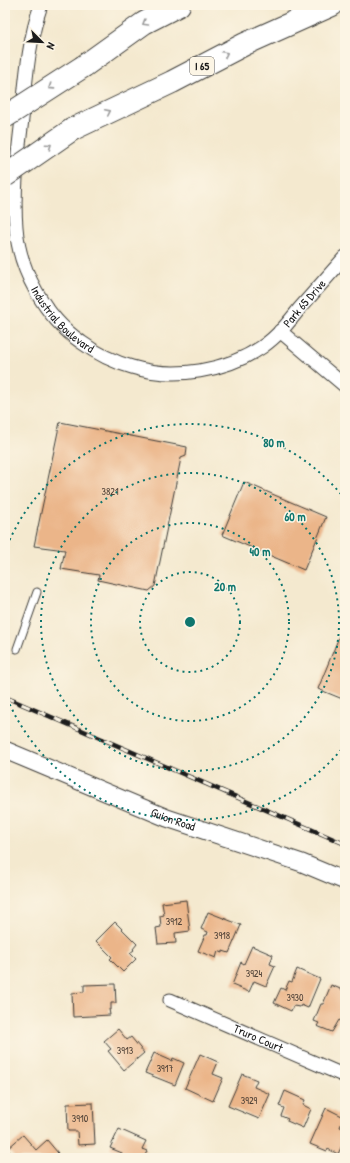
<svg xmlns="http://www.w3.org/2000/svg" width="350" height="1163" font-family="'Patrick Hand',sans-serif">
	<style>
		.building { fill: #ebb589 }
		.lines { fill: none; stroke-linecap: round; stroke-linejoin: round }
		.service-casing { stroke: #3c3b37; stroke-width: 9 }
		.minor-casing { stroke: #3c3b37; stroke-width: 15 }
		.tertiary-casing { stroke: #3c3b37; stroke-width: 19 }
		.motorway-casing { stroke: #3c3b37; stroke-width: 24 }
		.service { stroke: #fff; stroke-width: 7 }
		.minor { stroke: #fff; stroke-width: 13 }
		.tertiary { stroke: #fff; stroke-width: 17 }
		.motorway { stroke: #fff; stroke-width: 22 }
		.rail-casing { stroke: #1c1c1c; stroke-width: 4.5 }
		.rail { stroke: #fcf5e5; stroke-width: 3; stroke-dasharray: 9; stroke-linecap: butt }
		.motorway-bridge-casing { stroke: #3c3b37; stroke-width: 24; stroke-linecap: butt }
		.motorway-bridge { stroke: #fff; stroke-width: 22 }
		.oneway { stroke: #999 }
		.ring { fill: none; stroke: #0f766e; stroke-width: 2; stroke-dasharray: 2 4 }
		.labels { text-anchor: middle; stroke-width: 3; stroke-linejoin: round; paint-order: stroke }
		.number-label { font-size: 10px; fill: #504237 }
		.shield { fill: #fcf5e5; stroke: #5f5d58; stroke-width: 1 }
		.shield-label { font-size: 11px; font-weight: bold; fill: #1c1c1c }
		.street-label { font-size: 12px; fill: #1c1c1c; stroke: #fcf5e5 }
		.centre { fill: #0f766e; stroke: #fcf5e5; stroke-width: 2 }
		.ring-label { font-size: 12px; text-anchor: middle; font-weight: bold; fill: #0f766e; stroke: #fcf5e5; stroke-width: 3; stroke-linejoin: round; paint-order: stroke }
	</style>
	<rect width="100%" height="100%" fill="#fcf5e5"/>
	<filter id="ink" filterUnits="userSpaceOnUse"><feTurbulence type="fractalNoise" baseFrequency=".025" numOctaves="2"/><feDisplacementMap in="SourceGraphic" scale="8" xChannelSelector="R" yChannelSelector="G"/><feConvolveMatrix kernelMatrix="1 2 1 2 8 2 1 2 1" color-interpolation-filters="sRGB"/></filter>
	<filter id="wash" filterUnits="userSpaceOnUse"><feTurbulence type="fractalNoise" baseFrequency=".012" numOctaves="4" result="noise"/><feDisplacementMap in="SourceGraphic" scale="16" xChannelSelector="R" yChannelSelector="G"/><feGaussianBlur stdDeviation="0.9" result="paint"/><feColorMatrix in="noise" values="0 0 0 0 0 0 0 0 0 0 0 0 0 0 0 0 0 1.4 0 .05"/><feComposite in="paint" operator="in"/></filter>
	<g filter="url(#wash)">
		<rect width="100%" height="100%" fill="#f4e9cf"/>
		<g id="blocks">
			<path class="building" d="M 60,422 L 187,447 L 186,456 L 181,458 L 155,586 L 149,591 L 98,580 L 99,575 L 61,569 L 65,550 L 34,546 Z
				M 244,482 L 326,517 L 304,570 L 222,535 Z
				M 345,622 L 345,700 L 318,689 Z
				M 186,900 L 190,931 L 175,933 L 176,943 L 158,944 L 156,928 L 161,927 L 160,916 L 164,915 L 162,903 Z
				M 208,912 L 241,925 L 229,953 L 223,951 L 223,953 L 218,951 L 216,958 L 198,951 L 205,935 L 207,935 L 208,932 L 201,929 Z
				M 115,922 L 137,944 L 133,949 L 134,950 L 130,953 L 136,959 L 123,972 L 110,959 L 112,957 L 96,941 Z
				M 252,946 L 273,955 L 270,964 L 275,966 L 266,986 L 254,981 L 249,992 L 232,985 L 241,962 L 244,964 Z
				M 297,969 L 320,979 L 308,1008 L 301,1005 L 300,1007 L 293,1006 L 291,1011 L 274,1003 L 281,988 L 285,990 L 289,981 L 292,982 Z
				M 115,984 L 116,1003 L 111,1003 L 111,1009 L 109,1009 L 110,1015 L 73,1017 L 72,993 L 84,992 L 84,985 Z
				M 331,985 L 345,991 L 345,1023 L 339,1020 L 332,1032 L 317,1026 L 319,1023 L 314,1021 L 321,1004 L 323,1004 Z
				M 118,1029 L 127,1040 L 131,1037 L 144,1053 L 124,1070 L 108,1051 L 111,1049 L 104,1041 Z
				M 154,1053 L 172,1061 L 173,1058 L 184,1063 L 175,1085 L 145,1073 Z
				M 200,1054 L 218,1062 L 213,1074 L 223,1078 L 213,1101 L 185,1088 Z
				M 242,1074 L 257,1080 L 254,1087 L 270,1094 L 259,1119 L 228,1106 Z
				M 285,1091 L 305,1100 L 303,1105 L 311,1109 L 303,1128 L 287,1121 L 288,1119 L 281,1116 L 284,1108 L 279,1106 Z
				M 93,1103 L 95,1144 L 78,1145 L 77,1131 L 68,1131 L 67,1104 Z
				M 326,1108 L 344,1117 L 340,1127 L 345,1129 L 345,1139 L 338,1154 L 328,1149 L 327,1151 L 310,1144 Z
				M 119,1129 L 146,1141 L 142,1149 L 147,1151 L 144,1158 L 122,1158 L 120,1157 L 122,1153 L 110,1148 Z
				M 23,1135 L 36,1150 L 47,1140 L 58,1153 L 53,1158 L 15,1158 L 7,1149 Z"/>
		</g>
	</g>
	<g filter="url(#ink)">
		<use href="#blocks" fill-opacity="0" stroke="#3c3b37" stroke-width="1"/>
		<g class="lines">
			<defs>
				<path id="service" d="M 17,649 L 37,592"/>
				<g id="minor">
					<path id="s1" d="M 41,5 C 28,42 26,80 22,119 C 18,154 13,191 16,227 C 19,270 45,317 81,342 C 96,353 114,362 132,367 C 175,380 226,371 262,347 C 278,336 289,322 300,308 C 315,291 330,274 345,257"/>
					<path d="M 280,331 L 345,386"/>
					<path id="s2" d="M 170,1000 L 345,1076"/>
				</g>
				<g id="tertiary">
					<path id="s3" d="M 5,750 L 167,818 L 302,863 L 345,881"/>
				</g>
				<path id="motorway" d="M 84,66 L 144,23 L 179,5
					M 73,129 L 172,82 L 245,44 L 332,5"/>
			</defs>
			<use href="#service" class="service-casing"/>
			<use href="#minor" class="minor-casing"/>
			<use href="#tertiary" class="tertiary-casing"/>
			<use href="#motorway" class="motorway-casing"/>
			<use href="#service" class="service"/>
			<use href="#minor" class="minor"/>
			<use href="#tertiary" class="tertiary"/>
			<use href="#motorway" class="motorway"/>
			<defs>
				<path id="rail" d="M 5,697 L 345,844"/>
			</defs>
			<use href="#rail" class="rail-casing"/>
			<use href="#rail" class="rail"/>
			<defs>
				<path id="motorway-bridge" d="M 5,117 L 84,66
					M 5,176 L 73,129"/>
			</defs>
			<use href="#motorway-bridge" class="motorway-bridge-casing"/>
			<use href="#motorway-bridge" class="motorway-bridge"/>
		</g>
		<defs><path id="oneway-chevron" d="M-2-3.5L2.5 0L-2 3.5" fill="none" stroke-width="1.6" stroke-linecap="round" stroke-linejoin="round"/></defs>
		<g class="oneway">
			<use href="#oneway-chevron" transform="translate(145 23) rotate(149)"/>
			<use href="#oneway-chevron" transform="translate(225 54) rotate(-27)"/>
			<use href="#oneway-chevron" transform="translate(51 87) rotate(147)"/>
			<use href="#oneway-chevron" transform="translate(108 112) rotate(-26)"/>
			<use href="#oneway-chevron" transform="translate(49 146) rotate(-34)"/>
		</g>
	</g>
	<g class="ring">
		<circle cx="190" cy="622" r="50"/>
		<circle cx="190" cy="622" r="99"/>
		<circle cx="190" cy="622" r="149"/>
		<path d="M345 745A198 198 0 0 1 5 693M5 551A198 198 0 0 1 345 499"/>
	</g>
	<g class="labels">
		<g class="number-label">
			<text x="110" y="495">3821</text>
			<text x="174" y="925">3912</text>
			<text x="222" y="939">3918</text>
			<text x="254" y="977">3924</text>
			<text x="295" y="1001">3930</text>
			<text x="125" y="1054">3913</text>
			<text x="165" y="1072">3917</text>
			<text x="249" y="1104">3929</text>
			<text x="80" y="1122">3910</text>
		</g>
		<rect class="shield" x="190" y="57" width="24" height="18" rx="3"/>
		<g class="shield-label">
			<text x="202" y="70">I 65</text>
		</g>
		<g class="street-label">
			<text dy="4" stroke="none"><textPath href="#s1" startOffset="614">Park 65 Drive</textPath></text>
			<text dy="4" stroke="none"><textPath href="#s1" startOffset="331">Industrial Boulevard</textPath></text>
			<text dy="4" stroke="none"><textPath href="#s3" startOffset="182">Guion Road</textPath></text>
			<text dy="4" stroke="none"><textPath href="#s2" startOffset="96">Truro Court</textPath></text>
		</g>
	</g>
	<circle cx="190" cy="622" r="6" class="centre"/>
	<g class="ring-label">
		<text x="274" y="447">80 m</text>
		<text x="295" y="521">60 m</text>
		<text x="260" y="556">40 m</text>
		<text x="225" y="591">20 m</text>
	</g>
	<rect width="350" height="1163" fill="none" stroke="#fcf5e5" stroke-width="20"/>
	<g transform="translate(42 42) rotate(114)" stroke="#fcf5e5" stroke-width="3" paint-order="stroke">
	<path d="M0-3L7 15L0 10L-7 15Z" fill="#1c1c1c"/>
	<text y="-6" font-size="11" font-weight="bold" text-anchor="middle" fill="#1c1c1c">N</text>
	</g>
</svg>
